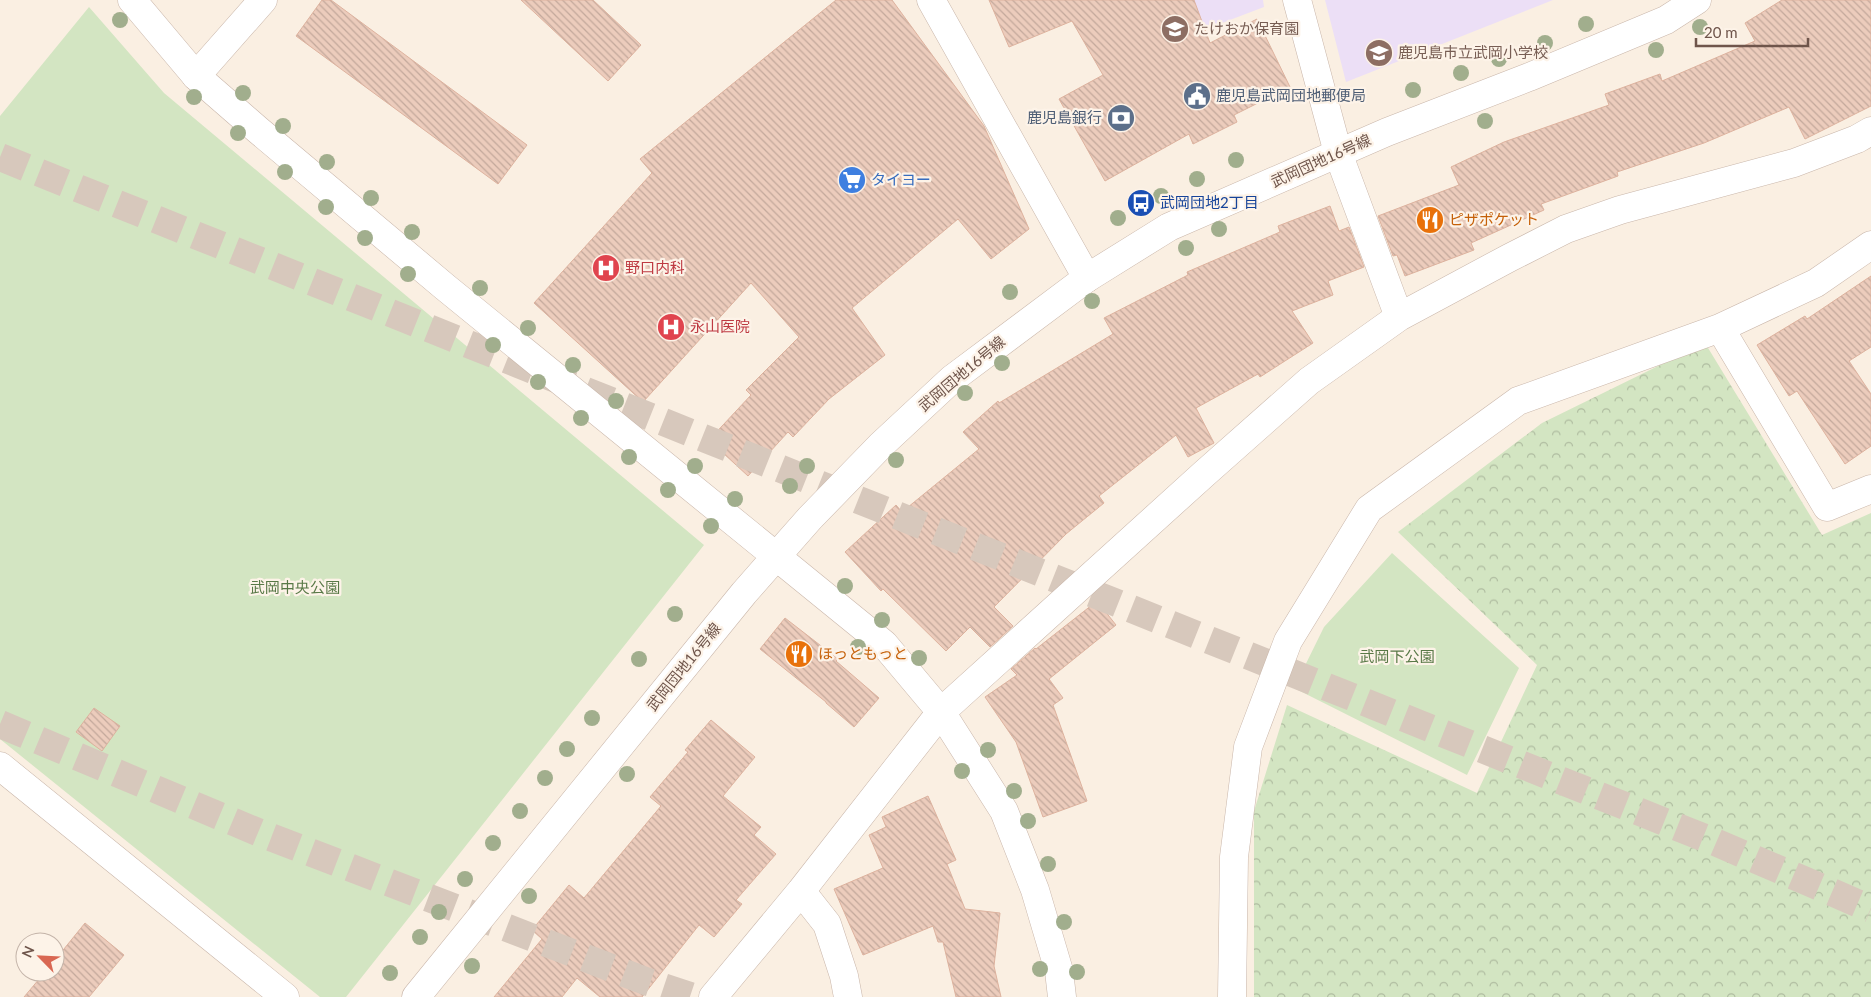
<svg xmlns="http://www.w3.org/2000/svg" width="1871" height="997" font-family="Lato,'Noto Sans JP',sans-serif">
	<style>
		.education { fill: #ecdff6 }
		.forest { fill: url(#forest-crowns) }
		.park { fill: #d3e5c2 }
		.building { fill: url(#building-back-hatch); stroke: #ddb29e }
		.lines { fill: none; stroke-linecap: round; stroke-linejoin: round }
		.motorway-tunnel { stroke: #d7c8bc; stroke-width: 28; stroke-dasharray: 28 14; stroke-linecap: butt }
		.minor-casing { stroke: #c9b6aa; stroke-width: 29 }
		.tertiary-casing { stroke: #c9b6aa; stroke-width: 29 }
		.minor { stroke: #fff; stroke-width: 28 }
		.tertiary { stroke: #fff; stroke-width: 28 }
		.tree { fill: #a1ae8d }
		.labels { text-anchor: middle; stroke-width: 4.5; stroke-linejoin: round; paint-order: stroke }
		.education-label { font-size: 15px; fill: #785e54; stroke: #fdf3e8; text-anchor: start }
		.service-label { font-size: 15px; fill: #4e5e75; stroke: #fdf3e8; text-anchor: start }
		.street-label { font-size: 15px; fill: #6f554b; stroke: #fdf3e8 }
		.shop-label { font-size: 15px; fill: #366cbe; stroke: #fdf3e8; text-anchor: start }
		.transit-label { font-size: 15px; fill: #164399; stroke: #fdf3e8; text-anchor: start }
		.food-label { font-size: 15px; fill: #c56008; stroke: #fdf3e8; text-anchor: start }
		.health-label { font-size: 15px; fill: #be3a42; stroke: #fdf3e8; text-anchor: start }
		.park-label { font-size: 15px; fill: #597947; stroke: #fdf3e8 }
	</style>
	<defs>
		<pattern id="forest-crowns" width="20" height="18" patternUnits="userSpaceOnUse" patternTransform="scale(1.25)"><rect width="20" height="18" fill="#d3e5c2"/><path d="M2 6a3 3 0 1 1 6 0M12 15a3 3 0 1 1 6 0" fill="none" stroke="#afbca0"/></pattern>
		<pattern id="building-back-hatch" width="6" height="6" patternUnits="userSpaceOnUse" patternTransform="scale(1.25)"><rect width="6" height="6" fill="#ecccbc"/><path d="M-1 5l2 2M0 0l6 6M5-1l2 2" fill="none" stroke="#c3a89b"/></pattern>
	</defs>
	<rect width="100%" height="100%" fill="#faefe2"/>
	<path class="education" d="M 1132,0 L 1263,0 L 1264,7 L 1151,50 Z
		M 1325,0 L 1553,0 L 1346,82 Z"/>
	<path class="forest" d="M 1705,343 L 1822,535 L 1871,513 L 1871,997 L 1254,997 L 1254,811 L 1287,705 L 1477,793 L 1537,665 L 1398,532 L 1542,423 Z"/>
	<path class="park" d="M 89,7 L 164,93 L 704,545 L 346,997 L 320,997 L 0,739 L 0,116 Z
		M 1392,553 L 1519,668 L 1467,775 L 1294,688 L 1324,627 Z"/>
	<path class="building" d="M 322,0 L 331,0 L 527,145 L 498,184 L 296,36 Z
		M 521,0 L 593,0 L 641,45 L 608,81 Z
		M 836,0 L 892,0 L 984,126 L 1029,229 L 991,259 L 958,219 L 852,308 L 885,355 L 829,399 L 793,437 L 788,432 L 748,476 L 709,440 L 751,395 L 746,390 L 799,337 L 751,283 L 643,402 L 534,303 L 652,173 L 640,159 Z
		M 989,0 L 1194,0 L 1210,43 L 1257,19 L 1290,87 L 1234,115 L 1237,122 L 1193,144 L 1189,134 L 1105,181 L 1059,99 L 1103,75 L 1072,21 L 1009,47 Z
		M 1782,0 L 1871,0 L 1871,106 L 1805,139 L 1789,107 L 1704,143 L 1617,172 L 1618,176 L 1541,204 L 1544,210 L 1471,243 L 1474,250 L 1405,276 L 1397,255 L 1393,256 L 1378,216 L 1459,185 L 1451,167 L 1504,142 L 1609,105 L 1605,94 L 1660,74 L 1662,81 L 1755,41 L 1745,23 Z
		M 1330,206 L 1339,231 L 1349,227 L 1364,267 L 1328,281 L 1333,295 L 1292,311 L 1313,343 L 1260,377 L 1258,374 L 1196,408 L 1214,443 L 1188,457 L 1176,435 L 1099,496 L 1104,503 L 1066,534 L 994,607 L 1013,626 L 990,647 L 970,627 L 946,651 L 883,589 L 881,591 L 845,552 L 896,505 L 902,512 L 979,449 L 963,432 L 998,401 L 999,403 L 1113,334 L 1104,318 L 1188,275 L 1187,272 L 1280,232 L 1278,226 Z
		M 1871,276 L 1871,347 L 1849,361 L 1871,394 L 1871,446 L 1845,464 L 1797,391 L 1789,396 L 1757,345 L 1805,316 L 1807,319 Z
		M 1097,601 L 1116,625 L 1049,679 L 1063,698 L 1053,705 L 1087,801 L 1043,817 L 1016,742 L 985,697 L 1017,675 L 1011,669 L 1035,648 L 1036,649 Z
		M 785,618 L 838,659 L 836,661 L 879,698 L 854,727 L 826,703 L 826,702 L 760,649 Z
		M 94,708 L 120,726 L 102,751 L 76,732 Z
		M 711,720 L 755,757 L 723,796 L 761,827 L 754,835 L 776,854 L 736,900 L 742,904 L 714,937 L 699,925 L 642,997 L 600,997 L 577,978 L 562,997 L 494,997 L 542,939 L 532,930 L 569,885 L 584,898 L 661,806 L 650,797 L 688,752 L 685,750 Z
		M 928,796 L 956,860 L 947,864 L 965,909 L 1000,913 L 994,966 L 1001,997 L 956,997 L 943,942 L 938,942 L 933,926 L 863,955 L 834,889 L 883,868 L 869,835 L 886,827 L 882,817 Z
		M 85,923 L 124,955 L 89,997 L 24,997 L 45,972 L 55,972 L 55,960 Z"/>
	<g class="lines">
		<path class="motorway-tunnel" d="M 0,157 L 1715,842 L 1871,909
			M 0,724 L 260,833 L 648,982 L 693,997"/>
		<defs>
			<path id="minor" d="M 931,0 L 1087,278
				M 1297,0 L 1338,153 L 1399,317
				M 196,76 L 263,0
				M 1871,245 L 1816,283 L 1720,328 L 1827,507 L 1871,489
				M 0,766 L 285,997
				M 801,891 L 827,924 L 844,976 L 848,997
				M 713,997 L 801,891 L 941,712 L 1205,473 L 1309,381 L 1399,317 L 1509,258 L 1566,229 L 1620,210 L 1794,163 L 1857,139 L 1871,131
				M 1232,997 L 1234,857 L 1248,747 L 1288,641 L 1369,509 L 1518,401 L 1720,328"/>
			<path id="tertiary" d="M 132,0 L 196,76 L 258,130 L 445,287 L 884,644 L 941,712 L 1004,811 L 1035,890 L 1059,971 L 1062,997
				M 416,997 L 744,593 L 810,518 L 881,445 L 952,379 L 1087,278 L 1169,227 L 1387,132 L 1529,77 L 1666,20 L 1697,0"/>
		</defs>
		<use href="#minor" class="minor-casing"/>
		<use href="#tertiary" class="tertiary-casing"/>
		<use href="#minor" class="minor"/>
		<use href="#tertiary" class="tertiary"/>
	</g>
	<g class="tree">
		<circle cx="120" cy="20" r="8"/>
		<circle cx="1586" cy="24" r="8"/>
		<circle cx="1700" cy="27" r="8"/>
		<circle cx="1545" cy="43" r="8"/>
		<circle cx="1656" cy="50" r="8"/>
		<circle cx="1499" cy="59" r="8"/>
		<circle cx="1461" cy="73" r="8"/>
		<circle cx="1413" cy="90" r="8"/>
		<circle cx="243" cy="93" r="8"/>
		<circle cx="194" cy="97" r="8"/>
		<circle cx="1485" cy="121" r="8"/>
		<circle cx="283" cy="126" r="8"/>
		<circle cx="238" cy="133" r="8"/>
		<circle cx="1236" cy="160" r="8"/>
		<circle cx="327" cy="162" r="8"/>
		<circle cx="285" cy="172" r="8"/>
		<circle cx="1197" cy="179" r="8"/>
		<circle cx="1161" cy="196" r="8"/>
		<circle cx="371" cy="198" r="8"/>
		<circle cx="326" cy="207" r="8"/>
		<circle cx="1118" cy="218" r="8"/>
		<circle cx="1219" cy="229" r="8"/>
		<circle cx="412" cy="232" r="8"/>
		<circle cx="365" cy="238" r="8"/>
		<circle cx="1186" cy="248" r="8"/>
		<circle cx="408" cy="274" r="8"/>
		<circle cx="480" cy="288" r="8"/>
		<circle cx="1010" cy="292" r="8"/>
		<circle cx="1092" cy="301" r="8"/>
		<circle cx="528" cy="328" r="8"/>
		<circle cx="493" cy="345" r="8"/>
		<circle cx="1002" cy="363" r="8"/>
		<circle cx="573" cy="365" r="8"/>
		<circle cx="538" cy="382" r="8"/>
		<circle cx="965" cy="393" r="8"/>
		<circle cx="616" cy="401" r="8"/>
		<circle cx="581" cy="418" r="8"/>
		<circle cx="629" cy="457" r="8"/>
		<circle cx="896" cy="460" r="8"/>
		<circle cx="695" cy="466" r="8"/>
		<circle cx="807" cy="466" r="8"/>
		<circle cx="790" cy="486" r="8"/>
		<circle cx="668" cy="490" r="8"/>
		<circle cx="735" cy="499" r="8"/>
		<circle cx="711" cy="526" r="8"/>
		<circle cx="845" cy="586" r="8"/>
		<circle cx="675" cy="614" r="8"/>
		<circle cx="882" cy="620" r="8"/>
		<circle cx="858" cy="647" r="8"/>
		<circle cx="919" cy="658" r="8"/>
		<circle cx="639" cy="659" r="8"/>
		<circle cx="592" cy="718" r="8"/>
		<circle cx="567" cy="749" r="8"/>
		<circle cx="988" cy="750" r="8"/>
		<circle cx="962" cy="771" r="8"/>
		<circle cx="627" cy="774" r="8"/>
		<circle cx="545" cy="778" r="8"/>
		<circle cx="1014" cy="791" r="8"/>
		<circle cx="520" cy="811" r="8"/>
		<circle cx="1028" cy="821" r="8"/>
		<circle cx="493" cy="843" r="8"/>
		<circle cx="1048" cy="864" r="8"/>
		<circle cx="465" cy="879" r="8"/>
		<circle cx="529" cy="896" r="8"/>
		<circle cx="439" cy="912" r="8"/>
		<circle cx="1064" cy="922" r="8"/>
		<circle cx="420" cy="937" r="8"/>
		<circle cx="472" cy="966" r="8"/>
		<circle cx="1040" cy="969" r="8"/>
		<circle cx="1077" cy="972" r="8"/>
		<circle cx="390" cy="973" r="8"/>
	</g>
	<defs>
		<symbol id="school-disc" viewBox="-11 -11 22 22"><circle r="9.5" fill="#8d6e63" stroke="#fdf3e8"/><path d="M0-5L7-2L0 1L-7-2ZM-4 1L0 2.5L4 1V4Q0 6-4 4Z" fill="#fff"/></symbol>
		<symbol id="civic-disc" viewBox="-11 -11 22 22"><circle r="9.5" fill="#5c6f8a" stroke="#fdf3e8"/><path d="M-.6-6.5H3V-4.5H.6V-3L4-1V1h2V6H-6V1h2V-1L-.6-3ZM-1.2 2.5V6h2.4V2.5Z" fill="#fff"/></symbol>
		<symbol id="bank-disc" viewBox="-11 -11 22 22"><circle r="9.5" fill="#5c6f8a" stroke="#fdf3e8"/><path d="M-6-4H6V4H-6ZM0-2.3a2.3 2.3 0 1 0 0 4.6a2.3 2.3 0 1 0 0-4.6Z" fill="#fff"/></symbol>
		<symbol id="supermarket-disc" viewBox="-11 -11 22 22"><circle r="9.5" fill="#3f7fe0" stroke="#fdf3e8"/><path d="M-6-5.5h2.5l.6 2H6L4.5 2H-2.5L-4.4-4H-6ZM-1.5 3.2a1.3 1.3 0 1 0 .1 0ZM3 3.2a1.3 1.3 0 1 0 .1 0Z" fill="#fff"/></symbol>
		<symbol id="bus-disc" viewBox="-11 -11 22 22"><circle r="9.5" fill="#1a4fb4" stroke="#fdf3e8"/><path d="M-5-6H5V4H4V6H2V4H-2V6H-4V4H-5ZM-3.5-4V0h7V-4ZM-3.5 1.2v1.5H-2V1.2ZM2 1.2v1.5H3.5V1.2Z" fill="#fff"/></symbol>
		<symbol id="restaurant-disc" viewBox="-11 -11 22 22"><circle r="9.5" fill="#e8710a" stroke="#fdf3e8"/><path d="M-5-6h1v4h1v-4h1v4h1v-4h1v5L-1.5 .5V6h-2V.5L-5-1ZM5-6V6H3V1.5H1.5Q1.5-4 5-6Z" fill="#fff"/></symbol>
		<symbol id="hospital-disc" viewBox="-11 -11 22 22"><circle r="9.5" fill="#e0444e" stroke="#fdf3e8"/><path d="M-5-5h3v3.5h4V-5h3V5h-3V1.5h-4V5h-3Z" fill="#fff"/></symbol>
	</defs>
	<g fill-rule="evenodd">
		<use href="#school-disc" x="1159" y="13" width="32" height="32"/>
		<use href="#school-disc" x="1363" y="37" width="32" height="32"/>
		<use href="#civic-disc" x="1181" y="80" width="32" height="32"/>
		<use href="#bank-disc" x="1105" y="102" width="32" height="32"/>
		<use href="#supermarket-disc" x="836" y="164" width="32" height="32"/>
		<use href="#bus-disc" x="1125" y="187" width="32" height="32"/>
		<use href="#restaurant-disc" x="1414" y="204" width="32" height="32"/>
		<use href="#hospital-disc" x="590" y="252" width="32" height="32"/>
		<use href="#hospital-disc" x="655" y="311" width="32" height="32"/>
		<use href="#restaurant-disc" x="783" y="638" width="32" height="32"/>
	</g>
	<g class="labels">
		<g class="education-label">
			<text x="1194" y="34">たけおか保育園</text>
			<text x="1398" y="58">鹿児島市立武岡小学校</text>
		</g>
		<g class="service-label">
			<text x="1216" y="101">鹿児島武岡団地郵便局</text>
			<text x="1102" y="123" text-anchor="end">鹿児島銀行</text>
		</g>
		<g class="street-label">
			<text transform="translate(1321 161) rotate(-24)" y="5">武岡団地16号線</text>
			<text transform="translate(962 374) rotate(-40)" y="5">武岡団地16号線</text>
			<text transform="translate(684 667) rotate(-51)" y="5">武岡団地16号線</text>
		</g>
		<g class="shop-label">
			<text x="871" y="185">タイヨー</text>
		</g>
		<g class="transit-label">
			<text x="1160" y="208">武岡団地2丁目</text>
		</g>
		<g class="food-label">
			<text x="1449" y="225">ピザポケット</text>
			<text x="818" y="659">ほっともっと</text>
		</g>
		<g class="health-label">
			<text x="625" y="273">野口内科</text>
			<text x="690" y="332">永山医院</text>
		</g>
		<g class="park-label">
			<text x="295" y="593">武岡中央公園</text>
			<text x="1397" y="662">武岡下公園</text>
		</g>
	</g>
	<g transform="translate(40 957) rotate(294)"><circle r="24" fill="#fdf3e8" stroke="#c4b4a9"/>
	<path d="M0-4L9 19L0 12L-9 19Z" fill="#d96752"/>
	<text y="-8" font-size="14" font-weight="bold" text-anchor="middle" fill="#6f554b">N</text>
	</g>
	<path d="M1696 38v8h112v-8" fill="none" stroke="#6f554b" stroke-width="2.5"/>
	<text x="1704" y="38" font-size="15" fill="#6f554b" stroke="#fdf3e8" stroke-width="4" paint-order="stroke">20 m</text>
</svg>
